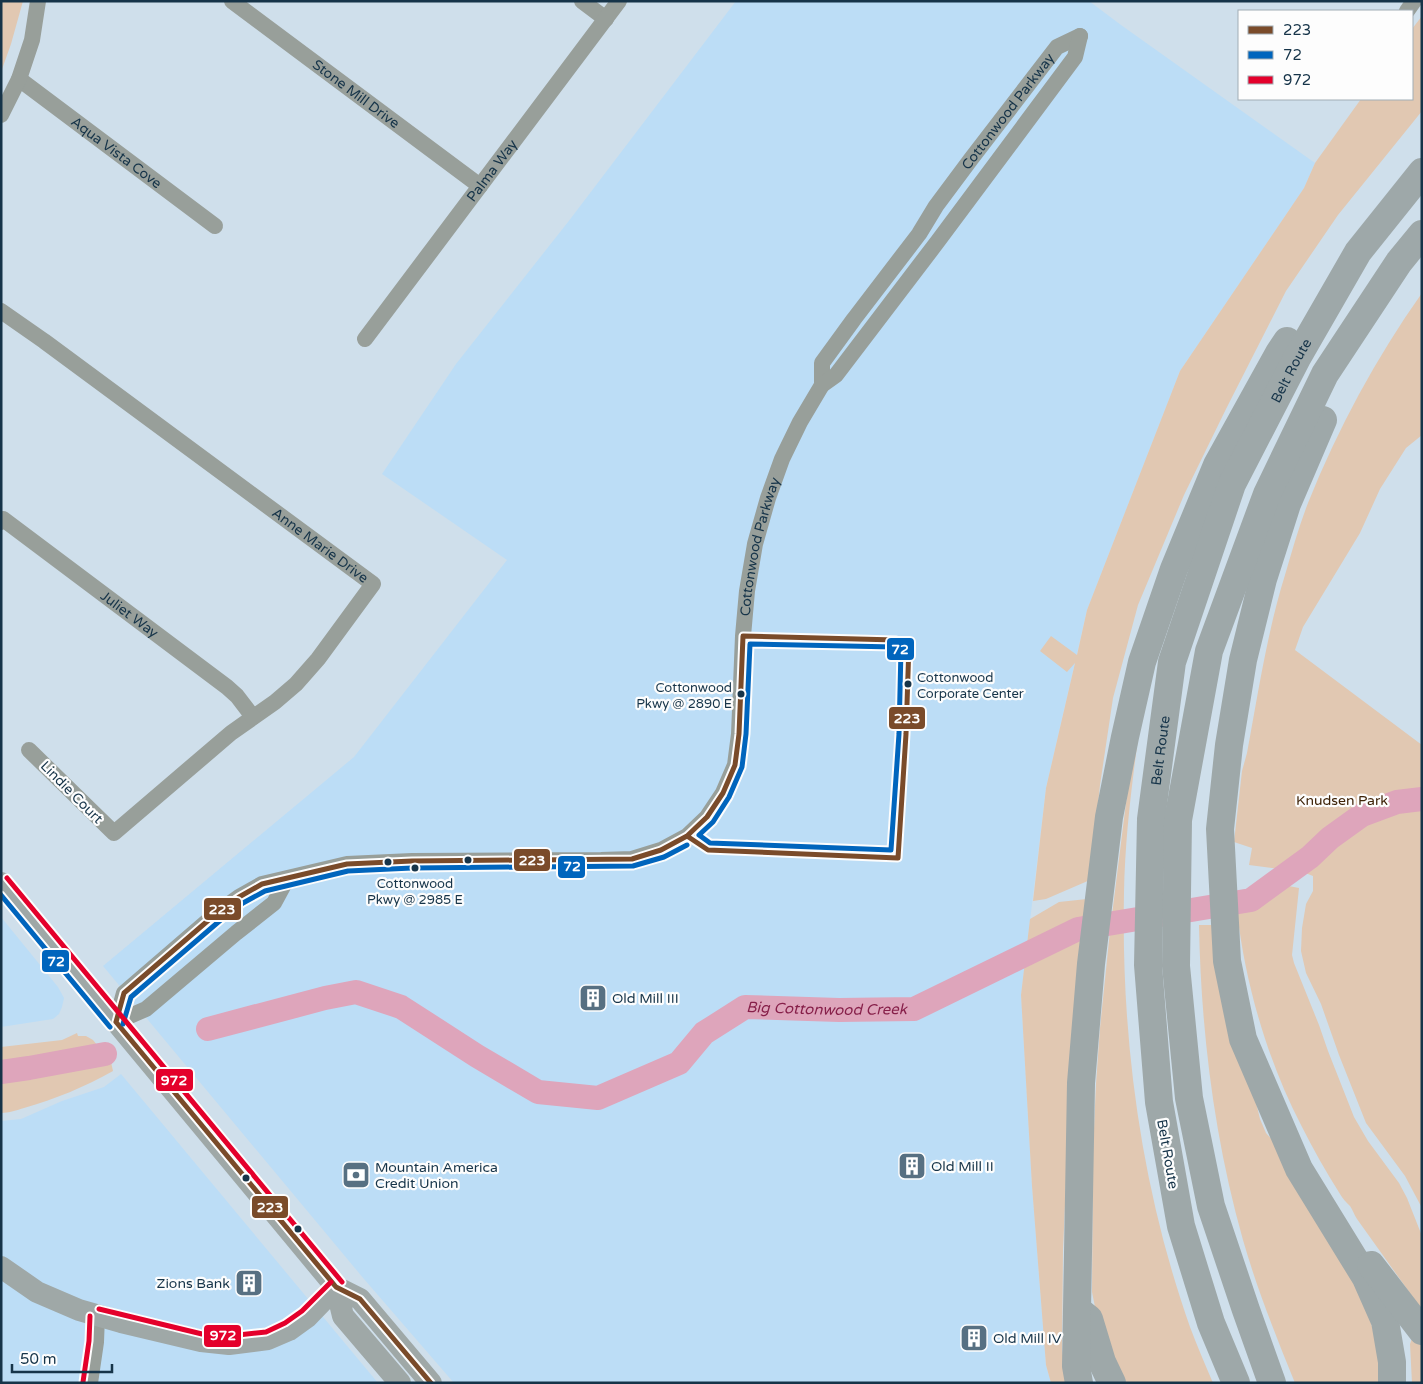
<svg xmlns="http://www.w3.org/2000/svg" width="1423" height="1384" font-family="'Varela Round',sans-serif">
	<style>
		.built { fill: #bcddf6 }
		.green { fill: #e1c8b2 }
		.lines { fill: none; stroke-linecap: round; stroke-linejoin: round }
		.river { stroke: #dea5bb; stroke-width: 24 }
		.street { stroke: #989f9a; stroke-width: 16 }
		.secondary { stroke: #9fa8a7; stroke-width: 22 }
		.highway { stroke: #9ea8a9; stroke-width: 28 }
		.bus-1-casing { stroke: #fdfdfd; stroke-width: 9 }
		.bus-2-casing { stroke: #fdfdfd; stroke-width: 9 }
		.bus-3-casing { stroke: #fdfdfd; stroke-width: 9 }
		.bus-1 { stroke: #7a4b2a; stroke-width: 5 }
		.bus-2 { stroke: #0065bd; stroke-width: 5 }
		.bus-3 { stroke: #e4002b; stroke-width: 5 }
		.bus-dot { fill: #163449; stroke: #fdfdfd; stroke-width: 2 }
		.labels { text-anchor: middle; stroke-width: 4.5; stroke-linejoin: round; paint-order: stroke }
		.bus-label { font-size: 13px; fill: #163449; stroke: #fdfdfd; text-anchor: start }
		.street-label { font-size: 14px; fill: #163449; stroke: #fdfdfd }
		.park-label { font-size: 14px; fill: #3f2409; stroke: #fdfdfd }
		.poi-label { font-size: 14px; fill: #163449; stroke: #fdfdfd; text-anchor: start }
		.water-label { font-size: 15px; font-style: italic; fill: #87204a; stroke: #fdfdfd }
		.line-badge { stroke: #fdfdfd; stroke-width: 2 }
		.badge-label { font-size: 14px; text-anchor: middle; font-weight: bold; fill: #fff }
	</style>
	<rect width="100%" height="100%" fill="#cfdfeb"/>
	<path class="built" d="M 736,1 L 1089,1 L 1121,25 L 1315,163 L 1304,188 L 1180,371 L 1087,610 L 1046,788 L 1021,995 L 1032,1186 L 1046,1365 L 1051,1383 L 454,1383 L 364,1279 L 103,966 L 354,757 L 507,560 L 382,474 L 456,364 L 568,222 Z
		M 1,917 L 58,987 L 64,998 L 62,1007 L 59,1014 L 53,1019 L 1,1027 Z
		M 121,1074 L 378,1383 L 1,1383 L 1,1121 L 21,1119 L 62,1101 L 104,1087 Z"/>
	<path class="green" d="M 1,1 L 23,1 L 11,44 L 1,72 Z
		M 1422,16 L 1422,111 L 1338,215 L 1286,291 L 1226,409 L 1184,495 L 1138,605 L 1113,698 L 1100,785 L 1090,880 L 1046,899 L 1033,901 L 1046,788 L 1075,663 L 1067,672 L 1040,651 L 1051,636 L 1077,655 L 1087,610 L 1180,371 L 1304,188 L 1315,163 L 1361,99 L 1412,99 L 1412,29 Z
		M 1422,293 L 1422,435 L 1406,448 L 1380,489 L 1360,533 L 1303,627 L 1295,650 L 1422,745 L 1422,1208 L 1405,1176 L 1366,1123 L 1339,1055 L 1321,1004 L 1306,973 L 1301,951 L 1302,928 L 1306,904 L 1313,891 L 1313,876 L 1295,869 L 1280,869 L 1249,865 L 1252,848 L 1234,842 L 1242,771 L 1247,753 C 1258,694 1267,633 1285,575 C 1292,551 1299,526 1308,503 C 1338,428 1376,358 1422,293 Z
		M 1141,717 C 1133,775 1125,834 1124,893 C 1121,1040 1141,1188 1190,1327 C 1197,1346 1205,1364 1213,1383 L 1121,1383 L 1097,1317 L 1092,1292 L 1093,1151 L 1096,1084 L 1100,1028 L 1110,931 L 1128,787 Z
		M 1278,884 L 1299,888 L 1292,955 L 1294,963 L 1319,1025 L 1328,1051 L 1354,1117 L 1368,1141 L 1399,1183 L 1407,1198 L 1422,1236 L 1422,1310 L 1357,1219 C 1354,1215 1353,1210 1350,1206 C 1346,1202 1343,1199 1340,1194 C 1326,1172 1313,1149 1301,1125 C 1267,1059 1246,986 1237,912 L 1253,906 Z
		M 1087,899 L 1067,1160 L 1063,1250 L 1062,1349 L 1067,1383 L 1051,1383 L 1046,1365 L 1032,1186 L 1021,995 L 1030,919 L 1059,902 Z
		M 1199,925 L 1213,925 L 1260,1119 L 1266,1133 L 1275,1143 L 1359,1278 L 1387,1383 L 1295,1383 C 1276,1336 1257,1289 1243,1240 C 1214,1137 1201,1031 1199,925 Z
		M 77,1033 L 78,1036 L 86,1036 L 93,1040 L 111,1062 L 113,1071 C 85,1087 55,1099 24,1108 C 17,1110 9,1113 1,1113 L 1,1047 L 62,1040 Z
		M 1412,1338 L 1422,1341 L 1422,1383 L 1412,1383 L 1410,1344 Z"/>
	<g class="lines">
		<g class="river">
			<path id="s1" d="M 208,1029 L 325,998 L 356,992 L 401,1007 L 477,1056 L 538,1092 L 598,1098 L 679,1063 L 704,1033 L 745,1007 L 839,1010 L 914,1009 L 1078,929 L 1251,900 L 1310,857 L 1330,838 L 1362,815 L 1397,802 L 1422,799"/>
			<path d="M 1,1072 L 29,1068 L 105,1054"/>
		</g>
		<g class="street">
			<path id="s2" d="M 232,1 L 480,186"/>
			<path d="M 582,1 L 606,19"/>
			<path d="M 1407,11 L 1414,1"/>
			<path id="s3" d="M 19,79 L 215,226"/>
			<path d="M 1,115 L 19,79 L 32,40 L 38,1"/>
			<path id="s4" d="M 1,311 L 44,341 L 373,584 L 318,659 L 296,684 L 275,702 L 231,733 L 114,833 L 29,750"/>
			<path id="s5" d="M 365,339 L 619,1"/>
			<path id="s6" d="M 822,385 L 822,363 L 854,319 L 919,234 L 936,206 L 971,159 L 1057,47 L 1080,36"/>
			<path id="s7" d="M 1,522 L 3,519 L 227,687 L 237,696 L 253,717"/>
			<path id="s8" d="M 116,1022 L 124,993 L 218,912 L 239,897 L 262,884 L 347,864 L 412,861 L 601,860 L 632,859 L 661,850 L 687,836 L 707,817 L 723,793 L 735,765 L 739,734 L 743,636 L 747,591 L 755,544 L 768,498 L 782,459 L 800,422 L 822,385 L 836,375 L 938,241 L 1075,57 L 1080,36"/>
			<path d="M 116,1022 L 146,1009 L 236,933 L 274,903 L 287,879"/>
			<path d="M 90,1383 L 96,1342 L 97,1316"/>
		</g>
		<path class="secondary" d="M 1,883 L 336,1287 L 360,1299 L 431,1383
			M 1,1267 L 37,1292 L 79,1310 L 121,1322 L 201,1341 L 229,1344 L 268,1339 L 289,1330 L 307,1317 L 336,1287
			M 336,1287 L 343,1316 L 400,1383"/>
		<g class="highway">
			<path d="M 1323,420 L 1287,504 L 1263,579 L 1243,660 L 1229,745 L 1220,829 L 1227,961 L 1243,1039 L 1299,1169 L 1366,1278 L 1385,1321 L 1392,1362 L 1392,1383"/>
			<path d="M 1371,1265 L 1422,1331"/>
			<path d="M 1079,1311 L 1089,1319 L 1102,1362 L 1112,1383"/>
			<path d="M 1079,1383 L 1076,1366 L 1081,1083 L 1091,964 L 1109,817 L 1125,737 L 1142,662 L 1174,569 L 1217,465 L 1279,353 L 1287,341"/>
			<path id="s9" d="M 1236,1383 L 1211,1323 L 1181,1226 L 1159,1102 L 1148,965 L 1151,819 L 1172,662 L 1232,484 L 1297,358 L 1358,252 L 1422,172"/>
			<path d="M 1272,1383 L 1246,1310 L 1211,1206 L 1189,1098 L 1176,966 L 1178,820 L 1209,651 L 1267,494 L 1325,374 L 1399,262 L 1422,234"/>
		</g>
		<defs>
			<path id="bus-1" d="M 743,636 L 896,640 L 909,644 L 906,734 L 898,858 L 708,850 L 687,836 L 707,817 L 723,793 L 735,765 L 739,734 Z
				M 116,1022 L 124,993 L 218,912 L 239,897 L 262,884 L 347,864 L 412,861 L 632,859 L 661,850 L 687,836
				M 116,1022 L 336,1287 L 360,1299 L 431,1383"/>
			<path id="bus-2" d="M 750,644 L 895,647 L 901,649 L 899,734 L 891,850 L 710,843 L 699,835 L 713,822 L 729,797 L 742,767 L 746,734 Z
				M 1,895 L 110,1027
				M 123,1024 L 131,997 L 223,918 L 243,903 L 265,891 L 348,871 L 412,868 L 633,866 L 664,857 L 687,845"/>
			<path id="bus-3" d="M 7,878 L 342,1282
				M 99,1309 L 202,1334 L 229,1336 L 266,1332 L 285,1323 L 302,1311 L 331,1282
				M 83,1382 L 89,1341 L 90,1316"/>
		</defs>
		<use href="#bus-1" class="bus-1-casing"/>
		<use href="#bus-2" class="bus-2-casing"/>
		<use href="#bus-3" class="bus-3-casing"/>
		<use href="#bus-1" class="bus-1"/>
		<use href="#bus-2" class="bus-2"/>
		<use href="#bus-3" class="bus-3"/>
	</g>
	<defs>
		<symbol id="building-square" viewBox="-11 -11 22 22"><rect x="-9" y="-9" width="18" height="18" rx="4" fill="#577082" stroke="#fdfdfd"/><path d="M-4-6H4V6H1V3H-1V6H-4ZM-2.5-4.3h1.7v1.8h-1.7ZM.8-4.3h1.7v1.8H.8ZM-2.5-1h1.7V.8h-1.7ZM.8-1h1.7V.8H.8Z" fill="#fff"/></symbol>
		<symbol id="bank-square" viewBox="-11 -11 22 22"><rect x="-9" y="-9" width="18" height="18" rx="4" fill="#577082" stroke="#fdfdfd"/><path d="M-6-4H6V4H-6ZM0-2.3a2.3 2.3 0 1 0 0 4.6a2.3 2.3 0 1 0 0-4.6Z" fill="#fff"/></symbol>
	</defs>
	<g fill-rule="evenodd">
		<use href="#building-square" x="577" y="982" width="32" height="32"/>
		<use href="#building-square" x="896" y="1150" width="32" height="32"/>
		<use href="#bank-square" x="340" y="1159" width="32" height="32"/>
		<use href="#building-square" x="233" y="1267" width="32" height="32"/>
		<use href="#building-square" x="958" y="1322" width="32" height="32"/>
	</g>
	<g class="bus-dot">
		<circle cx="908" cy="684" r="4.5"/>
		<circle cx="741" cy="694" r="4.5"/>
		<circle cx="468" cy="860" r="4.5"/>
		<circle cx="388" cy="862" r="4.5"/>
		<circle cx="415" cy="868" r="4.5"/>
		<circle cx="246" cy="1178" r="4.5"/>
		<circle cx="298" cy="1229" r="4.5"/>
	</g>
	<g class="labels">
		<g class="bus-label">
			<text x="917" y="682">Cottonwood<tspan x="917" dy="16">Corporate Center</tspan></text>
			<text x="732" y="692" text-anchor="end">Cottonwood<tspan x="732" dy="16">Pkwy @ 2890 E</tspan></text>
			<text x="415" y="888" text-anchor="middle">Cottonwood<tspan x="415" dy="16">Pkwy @ 2985 E</tspan></text>
		</g>
		<g class="street-label">
			<text dy="5" stroke="none"><textPath href="#s2" startOffset="155">Stone Mill Drive</textPath></text>
			<text dy="5" stroke="none"><textPath href="#s6" startOffset="335">Cottonwood Parkway</textPath></text>
			<text dy="5" stroke="none"><textPath href="#s3" startOffset="122">Aqua Vista Cove</textPath></text>
			<text dy="5" stroke="none"><textPath href="#s5" startOffset="211">Palma Way</textPath></text>
			<text dy="5" stroke="none"><textPath href="#s9" startOffset="1050">Belt Route</textPath></text>
			<text dy="5" stroke="none"><textPath href="#s4" startOffset="396">Anne Marie Drive</textPath></text>
			<text dy="5" stroke="none"><textPath href="#s8" startOffset="946">Cottonwood Parkway</textPath></text>
			<text dy="5" stroke="none"><textPath href="#s7" startOffset="162">Juliet Way</textPath></text>
			<text dy="5" stroke="none"><textPath href="#s9" startOffset="645">Belt Route</textPath></text>
			<text transform="translate(72 792) rotate(45)" y="5">Lindie Court</text>
			<text transform="translate(1168 1154) rotate(80)" y="5">Belt Route</text>
		</g>
		<g class="park-label">
			<text x="1342" y="805">Knudsen Park</text>
		</g>
		<g class="poi-label">
			<text x="612" y="1003">Old Mill III</text>
			<text x="931" y="1171">Old Mill II</text>
			<text x="375" y="1172">Mountain America<tspan x="375" dy="16">Credit Union</tspan></text>
			<text x="230" y="1288" text-anchor="end">Zions Bank</text>
			<text x="993" y="1343">Old Mill IV</text>
		</g>
		<g class="water-label">
			<text dy="5" stroke="none"><textPath href="#s1" startOffset="679">Big Cottonwood Creek</textPath></text>
		</g>
	</g>
	<g class="line-badge">
		<rect x="886" y="637" width="29" height="24" rx="5" fill="#0065bd"/>
		<rect x="888" y="706" width="38" height="24" rx="5" fill="#7a4b2a"/>
		<rect x="513" y="848" width="38" height="24" rx="5" fill="#7a4b2a"/>
		<rect x="557" y="855" width="29" height="24" rx="5" fill="#0065bd"/>
		<rect x="203" y="897" width="39" height="24" rx="5" fill="#7a4b2a"/>
		<rect x="41" y="949" width="29" height="24" rx="5" fill="#0065bd"/>
		<rect x="155" y="1068" width="39" height="24" rx="5" fill="#e4002b"/>
		<rect x="251" y="1195" width="38" height="24" rx="5" fill="#7a4b2a"/>
		<rect x="203" y="1324" width="39" height="24" rx="5" fill="#e4002b"/>
	</g>
	<g class="badge-label">
		<text x="900" y="654">72</text>
		<text x="907" y="723">223</text>
		<text x="532" y="865">223</text>
		<text x="572" y="871">72</text>
		<text x="222" y="914">223</text>
		<text x="56" y="966">72</text>
		<text x="174" y="1085">972</text>
		<text x="270" y="1212">223</text>
		<text x="223" y="1340">972</text>
	</g>
	<rect width="1423" height="1384" fill="none" stroke="#163449" stroke-width="5"/>
	<rect x="1238" y="10" width="175" height="90" fill="#fdfdfd" stroke="#a1adb5"/>
	<rect x="1248" y="26" width="25" height="8" fill="#7a4b2a" stroke="#a1adb5"/>
	<text x="1283" y="35" font-size="15" fill="#163449">223</text>
	<rect x="1248" y="51" width="25" height="8" fill="#0065bd" stroke="#a1adb5"/>
	<text x="1283" y="60" font-size="15" fill="#163449">72</text>
	<rect x="1248" y="76" width="25" height="8" fill="#e4002b" stroke="#a1adb5"/>
	<text x="1283" y="85" font-size="15" fill="#163449">972</text>
	<path d="M12 1364v8h100v-8" fill="none" stroke="#163449" stroke-width="2.5"/>
	<text x="20" y="1364" font-size="15" fill="#163449" stroke="#fdfdfd" stroke-width="4" paint-order="stroke">50 m</text>
</svg>
